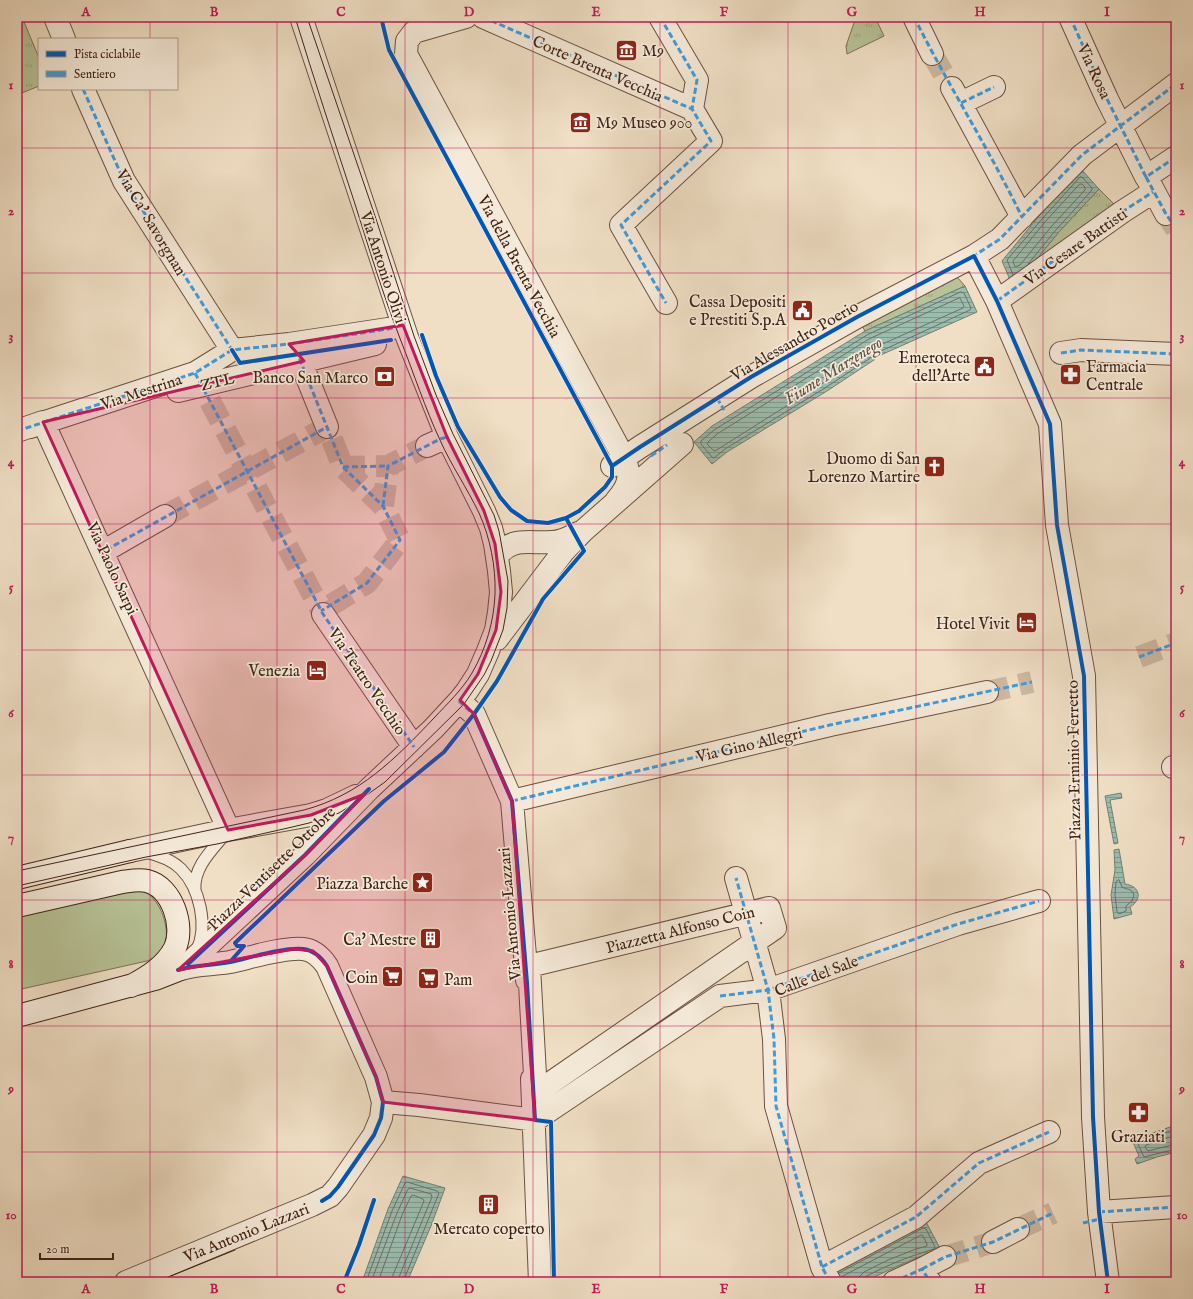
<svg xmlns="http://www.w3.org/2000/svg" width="1193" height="1299" font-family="'IM FELL English',serif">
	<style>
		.grass { fill: url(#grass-tufts); stroke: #7c7256 }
		.green { fill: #b7c296; stroke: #7c7256 }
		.water { fill: url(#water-rules); stroke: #777f72 }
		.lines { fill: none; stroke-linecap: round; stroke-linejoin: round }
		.shore { stroke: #6e7063; stroke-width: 1 }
		.street-tunnel { stroke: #cdb9a2; stroke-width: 22; stroke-dasharray: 22 11; stroke-linecap: butt }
		.lane-casing { stroke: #6c5142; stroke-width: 13 }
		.street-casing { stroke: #6c5142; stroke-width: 24 }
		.secondary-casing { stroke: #402217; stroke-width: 24 }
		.lane { stroke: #f5ead9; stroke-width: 11 }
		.street { stroke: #f5ead9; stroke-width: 22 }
		.secondary { stroke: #f5ead9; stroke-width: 22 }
		.tram { stroke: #402217; stroke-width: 1 }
		.quiet { stroke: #3f9cdf; stroke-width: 3; stroke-dasharray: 6 3; stroke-linecap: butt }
		.cycleway-casing { stroke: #f5ead9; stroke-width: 6 }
		.cycleway { stroke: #0057b8; stroke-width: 4 }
		.marked { fill: #c2185b; fill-opacity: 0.2; stroke: #c2185b; stroke-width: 3; stroke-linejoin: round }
		.grid { fill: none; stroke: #c2185b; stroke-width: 1; stroke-opacity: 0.55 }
		.labels { text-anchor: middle; stroke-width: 3.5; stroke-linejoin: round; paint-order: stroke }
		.poi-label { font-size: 16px; fill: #402217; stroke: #f5ead9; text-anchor: end }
		.street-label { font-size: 16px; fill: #402217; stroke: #f5ead9 }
		.water-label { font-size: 17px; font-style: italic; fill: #5b5045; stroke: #f5ead9 }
		.neatline { fill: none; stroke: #c2185b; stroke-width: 1.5 }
		.grid-label { font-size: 13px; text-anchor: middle; font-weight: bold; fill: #c2185b }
	</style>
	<defs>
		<pattern id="grass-tufts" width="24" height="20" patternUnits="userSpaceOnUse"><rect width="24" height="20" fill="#b7c296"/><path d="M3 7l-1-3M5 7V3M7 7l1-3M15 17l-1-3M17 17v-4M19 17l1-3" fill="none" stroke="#9ea681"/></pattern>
		<pattern id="water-rules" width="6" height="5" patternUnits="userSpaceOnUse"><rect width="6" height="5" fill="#9bbdaf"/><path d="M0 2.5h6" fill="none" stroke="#80998d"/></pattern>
	</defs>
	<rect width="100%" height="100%" fill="#f0dfc5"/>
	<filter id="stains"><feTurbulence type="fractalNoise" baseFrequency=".005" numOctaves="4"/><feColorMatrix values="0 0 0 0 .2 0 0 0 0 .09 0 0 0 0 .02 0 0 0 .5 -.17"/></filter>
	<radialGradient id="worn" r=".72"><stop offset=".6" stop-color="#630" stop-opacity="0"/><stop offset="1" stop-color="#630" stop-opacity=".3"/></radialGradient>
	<path class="grass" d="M 17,17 L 22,17 L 39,58 L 39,86 L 17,95 Z
		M 856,17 L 875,17 L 884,36 L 847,54 L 846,46 Z
		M 1099,189 L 1117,207 L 1036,260 L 1058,233 Z
		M 957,277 L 965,286 L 865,331 L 861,324 Z"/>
	<path class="green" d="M 126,890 C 130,890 135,889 139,890 C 160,893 174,934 162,951 C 159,955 152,959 147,961 L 17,990 L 17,915 Z"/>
	<path class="water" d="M 1081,169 L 1099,189 L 1058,233 L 1036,260 L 1011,282 L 1002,261 L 1039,216 Z
		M 965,286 L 977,312 L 883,354 L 827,391 L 727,452 L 712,464 L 694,442 L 712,426 L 865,331 Z
		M 1121,793 L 1122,798 L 1110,800 L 1118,843 L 1114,844 L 1105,796 Z
		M 1119,849 L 1125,884 C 1140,886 1143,899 1130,907 L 1132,914 L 1114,919 L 1111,895 L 1115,870 L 1114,850 Z
		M 1176,1125 L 1176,1152 L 1157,1157 L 1137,1164 L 1135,1159 L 1139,1156 L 1132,1140 Z
		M 403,1176 L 445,1188 L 431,1226 L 407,1282 L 362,1282 L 388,1209 Z
		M 926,1222 L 942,1252 L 919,1257 L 891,1269 L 864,1282 L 816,1282 L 834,1271 Z"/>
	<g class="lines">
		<path class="shore" d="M 1080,184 L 1082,184 L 1085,187 L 1085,190 L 1051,227 L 1020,265 L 1015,267 L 1013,261 L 1045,222 Z
			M 1013,275 L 1007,260 L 1042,219 L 1080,177 L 1082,177 L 1092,188 L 1092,190 L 1055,231 L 1028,264
			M 961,292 L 964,293 L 971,308 L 970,310 L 881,351 L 825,388 L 725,449 L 714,458 L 712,457 L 701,444 L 701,441 L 714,430 L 867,335 Z
			M 960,298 L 964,306 L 963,308 L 878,346 L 842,371 L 715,451 L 713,450 L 707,444 L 708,442 L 717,434 L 869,339 Z
			M 1119,880 L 1122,887 C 1127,890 1132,888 1134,895 L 1132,901 L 1126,906 L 1126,911 L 1119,914 L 1117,912 L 1115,895 L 1116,882 Z
			M 1176,1129 L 1139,1142 L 1138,1144 L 1144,1157 L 1176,1149
			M 1176,1135 L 1146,1145 L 1145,1147 L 1148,1151 L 1176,1144
			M 839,1273 L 923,1228 L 926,1229 L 935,1247 L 934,1249
			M 841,1277 L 921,1235 L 923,1236 L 927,1244 L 927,1246 L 916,1249 L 888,1260 L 864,1272 L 859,1277 L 858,1282
			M 366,1282 L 392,1211 L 405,1183 L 407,1182 L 437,1191 L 439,1193 L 403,1282
			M 371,1282 L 397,1213 L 408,1189 L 410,1188 L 431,1194 L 432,1197 L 399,1277 L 398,1282
			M 378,1282 L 402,1215 L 411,1196 L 413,1195 L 423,1199 L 424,1201 L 393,1275 L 392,1282
			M 863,1282 L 865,1277 C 887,1265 910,1256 934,1249"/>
		<path class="street-tunnel" d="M 932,54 L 952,88
			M 1166,214 L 1176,229
			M 210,401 L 323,614
			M 343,467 L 388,466
			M 383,506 L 388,466 L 427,446
			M 165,516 L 327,427 L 343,467 L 383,506 L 400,540 L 367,583 L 321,611
			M 1139,657 L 1176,643
			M 987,692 L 1032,682
			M 1018,1229 L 1053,1213
			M 945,1257 L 993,1242"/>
		<defs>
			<path id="lane" d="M 145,852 C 158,855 172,860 181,869 C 200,888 208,926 197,950
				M 195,890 C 193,867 213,849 226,833"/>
			<path id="street" d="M 55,17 L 64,39
				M 466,17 L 414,32 L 407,41 L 406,54 L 624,458 C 632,477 629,486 616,501
				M 483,17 L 692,109 L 711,141 L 621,225 L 666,303
				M 660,17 L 697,80 L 692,109
				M 914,17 L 932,54
				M 1070,17 L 1107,99 L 1146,177 L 1176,157
				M 952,88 L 1022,217
				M 83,89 L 124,181 L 232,350
				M 961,103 L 994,87
				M 1147,178 L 1166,214
				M 974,256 L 997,301 L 1050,424 L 1057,525 L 1084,676 L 1093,1117 L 1099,1212 L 1108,1282
				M 997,301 L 1122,212 L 1153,192
				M 293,349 L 298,355 L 327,427
				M 1061,353 L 1081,350 L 1176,354
				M 178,391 L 375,344
				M 30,427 L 195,373 L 232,350 L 289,344 L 388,329 L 403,325
				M 17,431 L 43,422 L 227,826
				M 427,446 L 447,437
				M 612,466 L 640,447 L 751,377 L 857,317 L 974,256 L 1000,239 L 1082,155 L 1176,84
				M 106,550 L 165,516
				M 497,556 C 513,536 529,544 552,542 C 562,542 570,537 578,533
				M 323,614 L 414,747
				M 497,639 L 563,552 L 583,531 L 682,444
				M 459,701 L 474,714 L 512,801 L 527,980
				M 1173,767 L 1176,767
				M 512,801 L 830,725 L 987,692
				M 130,851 L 228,830 L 311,815 L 327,810 L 356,796
				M 769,908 L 775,928 L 536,1093 L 529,966 Z
				M 188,964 L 305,855 L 369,789 L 433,729 L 459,701 L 467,691 L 478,674 L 488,651 L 496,630 L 499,612 L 501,592 L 499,571 L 495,544 L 491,528 L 484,511 L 447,437 L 407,337 L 301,17
				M 532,1079 L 540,1282
				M 383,1102 L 419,1105 L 535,1120 L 720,996 L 768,990 L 736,878
				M 1099,1212 L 1176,1207
				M 993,1242 L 1018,1229
				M 822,1267 L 916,1217 L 979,1163 L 1049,1132
				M 922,1269 L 945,1257
				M 126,1282 L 312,1205 L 330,1196 L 338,1187 L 374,1135 L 381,1118 L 383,1102 L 376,1077 L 327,966 C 321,957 313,950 303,949 C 284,947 249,958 230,962 C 213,965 197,964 181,969
				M 830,1282 L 822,1267 L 776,1106 L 774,1039 L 768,990 L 958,924 L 1039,901
				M 894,1282 L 922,1269 L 930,1282"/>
			<path id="secondary" d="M 17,878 L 130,851
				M 17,906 L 122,882 C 130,881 139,879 147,881 C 172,887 185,926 175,948 C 166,966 148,977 131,986
				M 17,1016 L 155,979 L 178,970 L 188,964"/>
		</defs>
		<use href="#lane" class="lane-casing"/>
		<use href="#street" class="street-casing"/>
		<use href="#secondary" class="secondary-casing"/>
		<use href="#lane" class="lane"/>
		<use href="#street" class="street"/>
		<use href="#secondary" class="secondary"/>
		<path class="tram" d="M 17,871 L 304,810 C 360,795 395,759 434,718 C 447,704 462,690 472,673 C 486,649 494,621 495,594 C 496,567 490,537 479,513 C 467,488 451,465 440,440 C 425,408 414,374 401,341 C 383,295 369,248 354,201 C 334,140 314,79 295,17
			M 17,886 L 146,857 L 217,844 L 288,828 L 309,823 L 339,813 L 361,799 L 385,782 L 464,704 L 484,675 L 491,661 L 503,630 L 507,608 L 508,581 L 499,531 L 494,515 L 453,434 L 436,395 L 414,336 L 375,216 L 307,17
			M 156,1282 L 235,1250"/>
		<path class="quiet" d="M 483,17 L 692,109 L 711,141 L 621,225 L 666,303
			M 660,17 L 697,80 L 692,109
			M 914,17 C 948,85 989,149 1022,217
			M 1070,17 L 1107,99 L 1146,177 L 1176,157
			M 83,89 L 124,181 L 232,350
			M 961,103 L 994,87
			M 1146,177 L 1166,214 L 1176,229
			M 972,257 L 1000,239 L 1082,155 L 1176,84
			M 997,301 L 1122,212 L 1153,192
			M 289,344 L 298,355 L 343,467 L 383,506 L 400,540 L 367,583 L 321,611
			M 1061,353 L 1081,350 L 1176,354
			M 195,373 L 323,614 L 414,747
			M 717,398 L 724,410
			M 17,431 L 195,373 L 232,350 L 289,344 L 388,329 L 403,325
			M 651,456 L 667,445
			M 343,467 L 388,466
			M 383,506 L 388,466 L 440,439 L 447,437
			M 106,550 L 327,427
			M 1139,657 L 1176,643
			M 459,701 L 475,716
			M 1173,767 L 1176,767
			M 512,801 L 830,725 L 1032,682
			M 720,996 L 768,990 L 736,878
			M 1099,1212 L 1176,1207
			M 1083,1223 L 1100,1219
			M 822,1267 L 916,1217 L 979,1163 L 1049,1132
			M 922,1269 L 945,1257 L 993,1242 L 1053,1213
			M 830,1282 L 822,1267 L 776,1106 L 774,1039 L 768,990 L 958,924 L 1039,901
			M 894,1282 L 922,1269 L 930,1282"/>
		<defs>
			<path id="cycleway" d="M 381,17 L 389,50 L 612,466 L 612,477 L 605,487 L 579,511 L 566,518 L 548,523 L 527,521 L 511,510 L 500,497 L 458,427 L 436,376 L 422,335
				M 232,350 L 240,363 L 391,340
				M 612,466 L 640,447 L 751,377 L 857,317 L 974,256 L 997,301 L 1050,424 L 1057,525 L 1084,676 L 1093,1117 L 1099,1212 L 1108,1282
				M 474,714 L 512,801 L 527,983 L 535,1120 L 551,1122 L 554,1282
				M 230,962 L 244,946 L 237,946 L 235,943 L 384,801 L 444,752 L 474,714 L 497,681 L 543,599 L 584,551 L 566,518
				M 188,964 L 305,855 L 369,789
				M 178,970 C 197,964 211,966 230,962 C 249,958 284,947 303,949 C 313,950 321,957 327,966 L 376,1077 L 383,1102 L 381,1118 L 374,1135 L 338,1187 L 330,1196 L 322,1201
				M 344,1282 L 359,1245 L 374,1200"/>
		</defs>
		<use href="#cycleway" class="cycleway-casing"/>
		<use href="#cycleway" class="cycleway"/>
	</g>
	<path class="marked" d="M 403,325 L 447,437 L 484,511 L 495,544 L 501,592 L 496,630 L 478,674 L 460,700 L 474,714 L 512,801 L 535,1120 L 383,1102 L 376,1077 L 327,966 L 313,951 L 294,949 L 178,970 L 305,855 L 365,794 L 311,815 L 228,830 L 43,422 L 304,361 L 289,344 Z"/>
	<path class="grid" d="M 150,17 L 150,39M 277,17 L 277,1282M 405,17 L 405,1282M 533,17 L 533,1282M 660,17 L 660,1282M 788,17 L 788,1282M 916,17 L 916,1282M 1043,17 L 1043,1282M 150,89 L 150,1282M 17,148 L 1176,148M 17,273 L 1176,273M 17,398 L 1176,398M 17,524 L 1176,524M 17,650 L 1176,650M 17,775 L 1176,775M 17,900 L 1176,900M 17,1026 L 1176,1026M 17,1152 L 1176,1152"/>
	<defs>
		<symbol id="museum-square" viewBox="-11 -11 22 22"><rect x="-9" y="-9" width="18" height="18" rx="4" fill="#8f2418" stroke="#f5ead9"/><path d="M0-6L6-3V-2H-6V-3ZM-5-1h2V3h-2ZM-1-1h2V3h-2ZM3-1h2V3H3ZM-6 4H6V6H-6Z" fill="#fff"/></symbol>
		<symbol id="civic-square" viewBox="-11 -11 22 22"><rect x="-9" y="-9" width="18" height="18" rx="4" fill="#8f2418" stroke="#f5ead9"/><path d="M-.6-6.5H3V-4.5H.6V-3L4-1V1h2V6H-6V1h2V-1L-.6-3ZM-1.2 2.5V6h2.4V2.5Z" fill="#fff"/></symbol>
		<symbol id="pharmacy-square" viewBox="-11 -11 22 22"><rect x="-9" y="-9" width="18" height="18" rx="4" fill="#8f2418" stroke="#f5ead9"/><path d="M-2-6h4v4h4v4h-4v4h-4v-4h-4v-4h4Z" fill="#fff"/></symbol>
		<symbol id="bank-square" viewBox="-11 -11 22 22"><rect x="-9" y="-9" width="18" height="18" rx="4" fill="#8f2418" stroke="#f5ead9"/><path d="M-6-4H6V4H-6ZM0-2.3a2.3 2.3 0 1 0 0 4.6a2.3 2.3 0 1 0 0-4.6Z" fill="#fff"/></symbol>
		<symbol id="church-square" viewBox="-11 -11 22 22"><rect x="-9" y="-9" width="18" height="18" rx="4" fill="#8f2418" stroke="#f5ead9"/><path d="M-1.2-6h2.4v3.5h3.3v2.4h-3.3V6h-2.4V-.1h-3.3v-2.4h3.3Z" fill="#fff"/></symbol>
		<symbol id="hotel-square" viewBox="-11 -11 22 22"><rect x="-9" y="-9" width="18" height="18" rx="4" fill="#8f2418" stroke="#f5ead9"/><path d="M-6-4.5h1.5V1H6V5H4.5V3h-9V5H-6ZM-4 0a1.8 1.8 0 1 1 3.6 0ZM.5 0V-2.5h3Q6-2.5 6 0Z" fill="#fff"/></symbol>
		<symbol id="sight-square" viewBox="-11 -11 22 22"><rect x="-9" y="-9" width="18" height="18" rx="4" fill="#8f2418" stroke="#f5ead9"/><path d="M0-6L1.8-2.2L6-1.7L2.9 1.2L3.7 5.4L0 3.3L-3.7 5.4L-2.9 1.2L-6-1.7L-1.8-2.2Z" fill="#fff"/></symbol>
		<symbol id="building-square" viewBox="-11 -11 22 22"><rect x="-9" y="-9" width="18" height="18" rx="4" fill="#8f2418" stroke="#f5ead9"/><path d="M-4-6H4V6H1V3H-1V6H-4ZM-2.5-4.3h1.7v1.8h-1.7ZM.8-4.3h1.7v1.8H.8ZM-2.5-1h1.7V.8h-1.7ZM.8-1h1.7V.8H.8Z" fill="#fff"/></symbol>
		<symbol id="supermarket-square" viewBox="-11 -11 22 22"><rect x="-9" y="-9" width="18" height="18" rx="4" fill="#8f2418" stroke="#f5ead9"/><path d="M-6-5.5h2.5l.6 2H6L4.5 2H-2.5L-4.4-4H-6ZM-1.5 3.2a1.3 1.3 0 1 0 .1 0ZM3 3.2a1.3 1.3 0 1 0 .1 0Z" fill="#fff"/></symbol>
	</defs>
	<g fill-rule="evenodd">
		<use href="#museum-square" x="614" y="38" width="25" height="25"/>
		<use href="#museum-square" x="568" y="110" width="25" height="25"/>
		<use href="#civic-square" x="790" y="298" width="25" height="25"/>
		<use href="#civic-square" x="972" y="354" width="25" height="25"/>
		<use href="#pharmacy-square" x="1058" y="362" width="25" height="25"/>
		<use href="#bank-square" x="372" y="364" width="25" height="25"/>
		<use href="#church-square" x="922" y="454" width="25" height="25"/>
		<use href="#hotel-square" x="1014" y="610" width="25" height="25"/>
		<use href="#hotel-square" x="304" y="658" width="25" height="25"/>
		<use href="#sight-square" x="410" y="870" width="25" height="25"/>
		<use href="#building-square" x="418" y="926" width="25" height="25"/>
		<use href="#supermarket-square" x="380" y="964" width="25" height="25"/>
		<use href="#supermarket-square" x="416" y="966" width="25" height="25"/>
		<use href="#pharmacy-square" x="1126" y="1100" width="25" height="25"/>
		<use href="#building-square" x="476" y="1192" width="25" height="25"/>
	</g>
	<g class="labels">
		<g class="poi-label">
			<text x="642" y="56" text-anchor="start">M9</text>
			<text x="596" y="128" text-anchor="start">M9 Museo 900</text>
			<text x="786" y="307">Cassa Depositi<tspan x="786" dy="18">e Prestiti S.p.A</tspan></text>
			<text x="970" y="363">Emeroteca<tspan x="970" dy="18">dell'Arte</tspan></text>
			<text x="1086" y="372" text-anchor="start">Farmacia<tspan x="1086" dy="18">Centrale</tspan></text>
			<text x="368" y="383">Banco San Marco</text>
			<text x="920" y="464">Duomo di San<tspan x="920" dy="18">Lorenzo Martire</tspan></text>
			<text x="1010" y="629">Hotel Vivit</text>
			<text x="300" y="676">Venezia</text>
			<text x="408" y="889">Piazza Barche</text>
			<text x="416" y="945">Ca' Mestre</text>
			<text x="378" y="983">Coin</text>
			<text x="444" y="985" text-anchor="start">Pam</text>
			<text x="1138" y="1142" text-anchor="middle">Graziati</text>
			<text x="489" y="1234" text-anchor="middle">Mercato coperto</text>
		</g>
		<g class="street-label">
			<text transform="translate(598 68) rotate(24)" y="6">Corte Brenta Vecchia</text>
			<text transform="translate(1095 71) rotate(65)" y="6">Via Rosa</text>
			<text transform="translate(152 222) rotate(59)" y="6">Via Ca' Savorgnan</text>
			<text transform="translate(1075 246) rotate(-35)" y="6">Via Cesare Battisti</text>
			<text transform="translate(520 266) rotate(62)" y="6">Via della Brenta Vecchia</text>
			<text transform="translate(384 267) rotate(72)" y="6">Via Antonio Olivi</text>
			<text transform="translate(794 340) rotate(-30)" y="6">Via Alessandro Poerio</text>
			<text transform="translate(217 381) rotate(-13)" y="6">ZTL</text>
			<text transform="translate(141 391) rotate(-18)" y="6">Via Mestrina</text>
			<text transform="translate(113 568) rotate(65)" y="6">Via Paolo Sarpi</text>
			<text transform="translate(368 681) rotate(56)" y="6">Via Teatro Vecchio</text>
			<text transform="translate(749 744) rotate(-13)" y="6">Via Gino Allegri</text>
			<text transform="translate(1073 760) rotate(-91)" y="6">Piazza Erminio Ferretto</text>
			<text transform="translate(271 868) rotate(-44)" y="6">Piazza Ventisette Ottobre</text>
			<text transform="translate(509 914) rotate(-95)" y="6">Via Antonio Lazzari</text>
			<text transform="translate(680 929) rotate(-14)" y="6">Piazzetta Alfonso Coin</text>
			<text transform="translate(816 975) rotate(-21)" y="6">Calle del Sale</text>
			<text transform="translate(246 1232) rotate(-22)" y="6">Via Antonio Lazzari</text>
		</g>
		<g class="water-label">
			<text transform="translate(833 370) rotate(-32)" y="6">Fiume Marzenego</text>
		</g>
	</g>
	<rect width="1193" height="1299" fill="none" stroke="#f0dfc5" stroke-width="44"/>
	<rect x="38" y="38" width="140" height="52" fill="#f5ead9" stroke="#ad9a8b"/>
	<rect x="46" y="51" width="20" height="6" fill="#0057b8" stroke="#ad9a8b"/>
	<text x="74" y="58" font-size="12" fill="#402217">Pista ciclabile</text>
	<rect x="46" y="71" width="20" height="6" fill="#3f9cdf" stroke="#ad9a8b"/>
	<text x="74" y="78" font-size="12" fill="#402217">Sentiero</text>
	<path d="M40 1253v6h73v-6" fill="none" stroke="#402217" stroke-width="2"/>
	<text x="46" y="1253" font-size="12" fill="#402217" stroke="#f5ead9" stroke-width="3" paint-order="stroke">20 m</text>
	<rect x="22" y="22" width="1149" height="1255" class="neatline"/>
	<g class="grid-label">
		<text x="86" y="16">A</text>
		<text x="214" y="16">B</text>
		<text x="341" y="16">C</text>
		<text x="469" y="16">D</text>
		<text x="596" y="16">E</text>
		<text x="724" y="16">F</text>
		<text x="852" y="16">G</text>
		<text x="980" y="16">H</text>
		<text x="1107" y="16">I</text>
		<text x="11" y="89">1</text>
		<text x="1182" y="89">1</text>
		<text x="11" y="215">2</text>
		<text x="1182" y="215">2</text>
		<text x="11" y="340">3</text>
		<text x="1182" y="340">3</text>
		<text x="11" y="466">4</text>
		<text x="1182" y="466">4</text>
		<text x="11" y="591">5</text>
		<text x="1182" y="591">5</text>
		<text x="11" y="717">6</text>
		<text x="1182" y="717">6</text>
		<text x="11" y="842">7</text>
		<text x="1182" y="842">7</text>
		<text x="11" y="968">8</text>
		<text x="1182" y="968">8</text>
		<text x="11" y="1093">9</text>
		<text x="1182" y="1093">9</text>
		<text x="11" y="1219">10</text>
		<text x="1182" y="1219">10</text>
		<text x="86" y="1293">A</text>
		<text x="214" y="1293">B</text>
		<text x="341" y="1293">C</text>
		<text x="469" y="1293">D</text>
		<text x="596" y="1293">E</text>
		<text x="724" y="1293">F</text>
		<text x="852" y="1293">G</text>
		<text x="980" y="1293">H</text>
		<text x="1107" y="1293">I</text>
	</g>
	<rect width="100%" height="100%" filter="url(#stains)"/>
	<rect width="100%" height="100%" fill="url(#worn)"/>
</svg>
